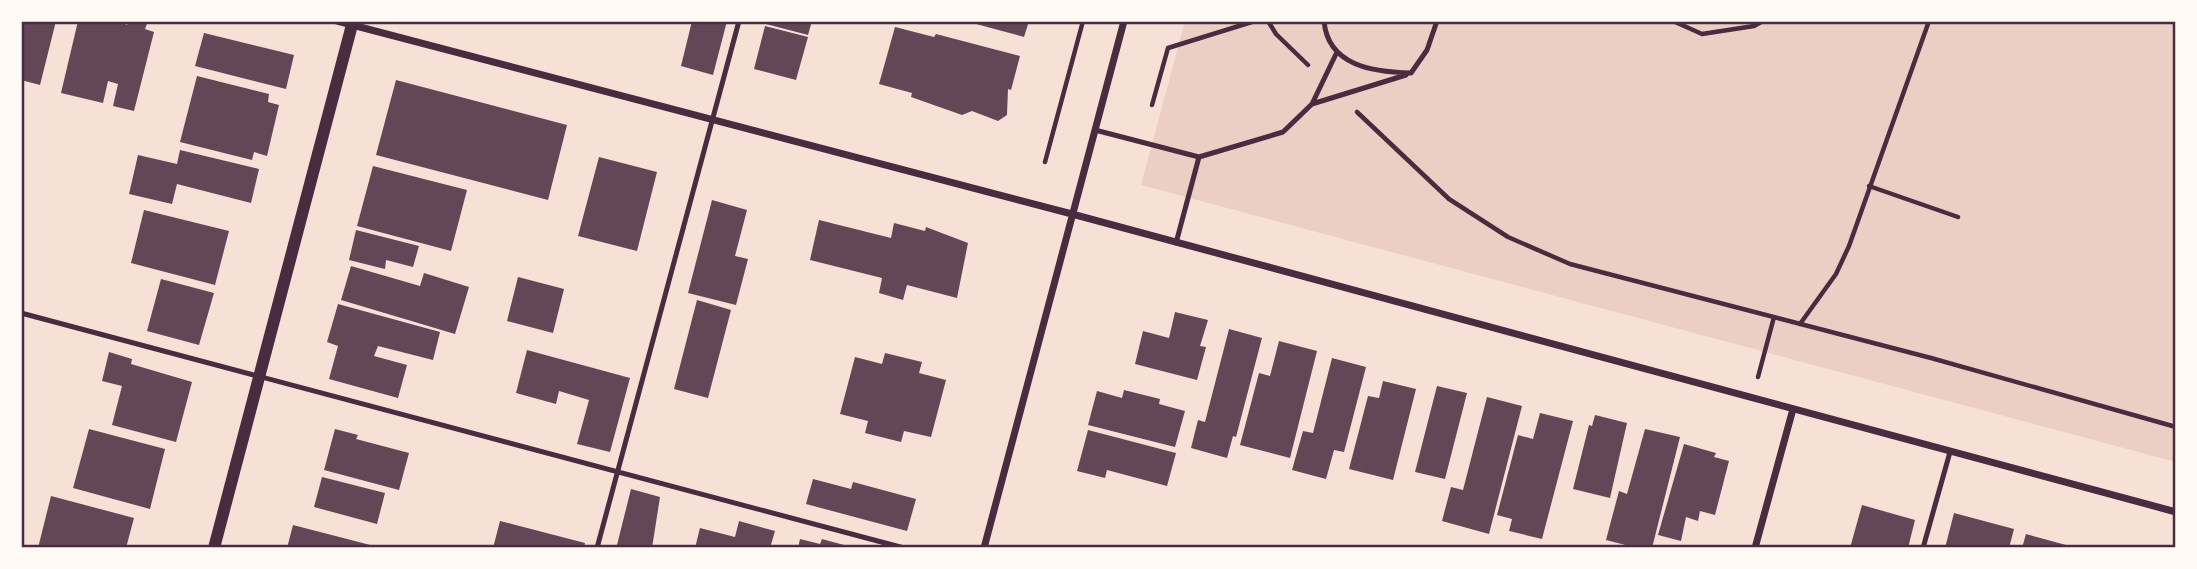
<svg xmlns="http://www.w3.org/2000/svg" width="2197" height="569" font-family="Inter,sans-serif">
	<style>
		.green { fill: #ebcfc5 }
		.building { fill: #644757 }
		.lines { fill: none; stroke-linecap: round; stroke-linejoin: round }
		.path { stroke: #4a2c40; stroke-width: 4.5 }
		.service { stroke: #4a2c40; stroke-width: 5 }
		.minor { stroke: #4a2c40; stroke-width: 7 }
		.tertiary { stroke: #4a2c40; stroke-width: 12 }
		.neatline { fill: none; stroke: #4a2c40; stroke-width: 2.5 }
	</style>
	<rect width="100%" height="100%" fill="#f7e1d7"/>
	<path class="green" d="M 1185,21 L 2176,21 L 2176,462 L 1141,185 Z"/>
	<path class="building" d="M 21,21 L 56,21 L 40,85 L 21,80 Z
		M 78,21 L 120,21 L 127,25 L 128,21 L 148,21 L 145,29 L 154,32 L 134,111 L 113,106 L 118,84 L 108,81 L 103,103 L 61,93 Z
		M 692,21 L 727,21 L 713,75 L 681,66 Z
		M 767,21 L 812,21 L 808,35 L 766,24 Z
		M 965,21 L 1029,21 L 1024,37 Z
		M 765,26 L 808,37 L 796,80 L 754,69 Z
		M 895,27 L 934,37 L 936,34 L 1020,56 L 1011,90 L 1008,89 L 1007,115 L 998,121 L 972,111 L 962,115 L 911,97 L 912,93 L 879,84 Z
		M 204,33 L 294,55 L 286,89 L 195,66 Z
		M 197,76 L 269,94 L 268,102 L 279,105 L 267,156 L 254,152 L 252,160 L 180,142 Z
		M 396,80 L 567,125 L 548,200 L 376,155 Z
		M 180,150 L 259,169 L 251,203 L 177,184 L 172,204 L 129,194 L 138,155 L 177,164 Z
		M 599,157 L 657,172 L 637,251 L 578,236 Z
		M 373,166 L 467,190 L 451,251 L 357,226 Z
		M 712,200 L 747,210 L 735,256 L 748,259 L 736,305 L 688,293 Z
		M 144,210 L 229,231 L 215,285 L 131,263 Z
		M 819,220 L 891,238 L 894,223 L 925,231 L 926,227 L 968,243 L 957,298 L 907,285 L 903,300 L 879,293 L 882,278 L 810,260 Z
		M 356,230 L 419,246 L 413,267 L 386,260 L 385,269 L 349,260 Z
		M 351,266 L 420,286 L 424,273 L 469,287 L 455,334 L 341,300 Z
		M 518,277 L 564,289 L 553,333 L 507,321 Z
		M 161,279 L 214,293 L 199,345 L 147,331 Z
		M 697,300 L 731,310 L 708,398 L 674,389 Z
		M 338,304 L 440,332 L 433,360 L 378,346 L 374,356 L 407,365 L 398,398 L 329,379 L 338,346 L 327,342 Z
		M 1175,312 L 1208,320 L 1200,346 L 1206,347 L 1197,380 L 1135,364 L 1143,331 L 1169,338 Z
		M 1229,329 L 1262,338 L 1236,437 L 1233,436 L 1227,458 L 1191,448 L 1198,420 L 1205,422 Z
		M 1279,341 L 1317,351 L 1290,458 L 1240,445 L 1259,373 L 1270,376 Z
		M 527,350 L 630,378 L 610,452 L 577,444 L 589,400 L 559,391 L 556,404 L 516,393 Z
		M 109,352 L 132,359 L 131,364 L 192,382 L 176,442 L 112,425 L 122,386 L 102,381 Z
		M 885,353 L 922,362 L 919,373 L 946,380 L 931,437 L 904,431 L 901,442 L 865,433 L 868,421 L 840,414 L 855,357 L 882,364 Z
		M 1332,358 L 1366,367 L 1344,452 L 1334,450 L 1326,479 L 1292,470 L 1303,431 L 1313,433 Z
		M 1383,381 L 1416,389 L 1393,480 L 1349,469 L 1368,396 L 1379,398 Z
		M 1437,386 L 1467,393 L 1445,479 L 1415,472 Z
		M 1124,390 L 1160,399 L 1159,404 L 1185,411 L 1175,447 L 1088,425 L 1097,391 L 1122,398 Z
		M 1487,397 L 1522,406 L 1489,534 L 1442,521 L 1451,487 L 1463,490 Z
		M 1540,413 L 1573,421 L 1542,539 L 1509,531 L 1512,519 L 1497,515 L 1518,435 L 1533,439 Z
		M 1595,415 L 1627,423 L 1610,498 L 1573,489 L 1589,425 L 1592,426 Z
		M 89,429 L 165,449 L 150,509 L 73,488 Z
		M 335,429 L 358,435 L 356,439 L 409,453 L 399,490 L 324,470 Z
		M 1645,429 L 1680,437 L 1652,548 L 1637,548 L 1606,540 L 1619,491 L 1627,494 Z
		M 1088,430 L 1176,453 L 1167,486 L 1107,470 L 1105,478 L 1077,471 Z
		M 1684,444 L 1716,453 L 1714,457 L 1729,461 L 1715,515 L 1700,511 L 1698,521 L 1686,517 L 1681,541 L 1658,535 Z
		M 322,477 L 385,493 L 377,524 L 314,507 Z
		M 813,479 L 851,489 L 853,482 L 916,499 L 907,531 L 806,504 Z
		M 631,489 L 660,497 L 652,548 L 617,545 Z
		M 51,496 L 134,518 L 126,548 L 38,548 Z
		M 1862,505 L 1915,520 L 1908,548 L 1850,548 Z
		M 1954,513 L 2014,529 L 2009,548 L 1945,548 Z
		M 500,521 L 585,543 L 584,548 L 493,548 Z
		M 739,521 L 775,531 L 770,548 L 695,548 L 700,528 L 735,537 Z
		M 293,525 L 378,547 L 378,548 L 287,548 Z
		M 2026,534 L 2066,545 L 2065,548 L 2022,548 Z
		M 800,539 L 820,544 L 822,539 L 855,548 L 798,548 Z"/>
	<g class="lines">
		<path class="path" d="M 1268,21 L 1276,34 L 1308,65
			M 1673,21 L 1702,34 L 1754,26 L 1763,21
			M 1152,105 L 1168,48 L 1255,21
			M 1357,112 L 1449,199 L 1508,237 L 1570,264 L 1931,358 L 2176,427
			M 1045,162 L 1083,21
			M 1869,186 L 1958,217
			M 1800,324 L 1836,274 L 1849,246 L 1929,21
			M 1758,377 L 1774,317"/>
		<path class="service" d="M 1324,21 C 1328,66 1373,72 1411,73 L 1427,50 L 1437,21
			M 1312,104 L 1406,75
			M 1095,130 L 1199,157 L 1283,132 L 1312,104 L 1336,54
			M 1176,243 L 1199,157
			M 21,313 L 904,548
			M 597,548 L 739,21
			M 1923,548 L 1950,452"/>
		<path class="minor" d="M 337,21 L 1072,214 L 2176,512
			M 984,548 L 1124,21
			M 1755,548 L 1793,409"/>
		<path class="tertiary" d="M 214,548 L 353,21"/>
	</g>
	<rect width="2197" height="569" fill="none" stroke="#fffaf5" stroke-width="46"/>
	<rect x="23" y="23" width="2151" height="523" class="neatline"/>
</svg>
